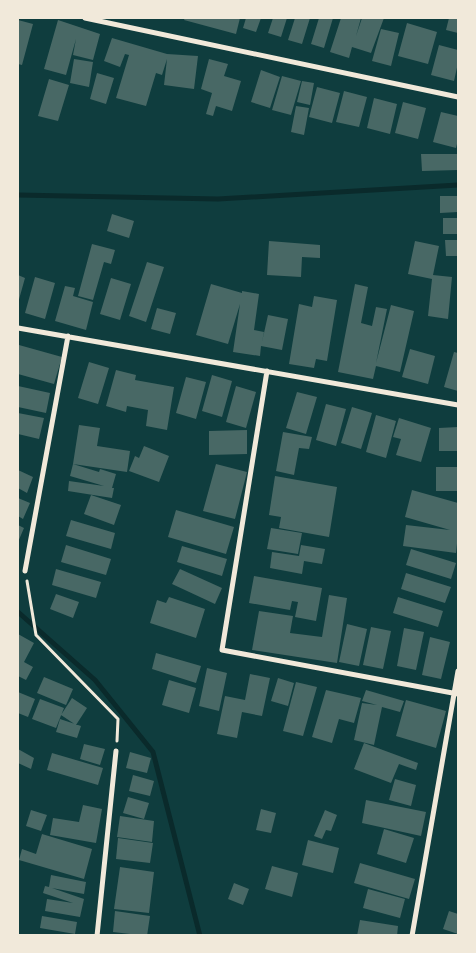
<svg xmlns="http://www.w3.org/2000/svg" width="476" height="953" font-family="Rubik,sans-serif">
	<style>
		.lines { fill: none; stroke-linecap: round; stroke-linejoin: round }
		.stream { stroke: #0a2a2b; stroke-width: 5 }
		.building { fill: #486865 }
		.path { stroke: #f1e9da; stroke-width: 3 }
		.minor { stroke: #f1e9da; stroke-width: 5 }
	</style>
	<rect width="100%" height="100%" fill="#0f3d3e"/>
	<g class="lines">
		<path class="stream" d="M 18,195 L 218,199 L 458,185
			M 18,612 L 95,680 L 153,752 L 200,936"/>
	</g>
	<path class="building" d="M 185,18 L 240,18 L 236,34 L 184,20 Z
		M 246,18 L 261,18 L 256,32 L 243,28 Z
		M 273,18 L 287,18 L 281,37 L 268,33 Z
		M 295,18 L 310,18 L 302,44 L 288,40 Z
		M 319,18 L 333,18 L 324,48 L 311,44 Z
		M 341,18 L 361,18 L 356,36 L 362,18 L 384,18 L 371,53 L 352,47 L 349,58 L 330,52 Z
		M 449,18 L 458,18 L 458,33 L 446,30 Z
		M 18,20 L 33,24 L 22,65 L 18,64 Z
		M 58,20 L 100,34 L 93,60 L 73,55 L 76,39 L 66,75 L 44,69 Z
		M 407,23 L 437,32 L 428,64 L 398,56 Z
		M 381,29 L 399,33 L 391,66 L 372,61 Z
		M 112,38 L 167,54 L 198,56 L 194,89 L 164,85 L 167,59 L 162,75 L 156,73 L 146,106 L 116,98 L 129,55 L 125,54 L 120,67 L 104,61 Z
		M 439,45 L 458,50 L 458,63 L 454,81 L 431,75 Z
		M 74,59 L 93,62 L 89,87 L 70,83 Z
		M 209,59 L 228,64 L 224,76 L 241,81 L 232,111 L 216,106 L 213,116 L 206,114 L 212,93 L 201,89 Z
		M 261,70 L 280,77 L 270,108 L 251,102 Z
		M 97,73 L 114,78 L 106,104 L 90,99 Z
		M 282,76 L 301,81 L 291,115 L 272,110 Z
		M 49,79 L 69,85 L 58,121 L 38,116 Z
		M 302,81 L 314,83 L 310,105 L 297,102 Z
		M 317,87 L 340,93 L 332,123 L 309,117 Z
		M 344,91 L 367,97 L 359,127 L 336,122 Z
		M 374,98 L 397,104 L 390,134 L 367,128 Z
		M 403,102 L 426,108 L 418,139 L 395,133 Z
		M 296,106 L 309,108 L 304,135 L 291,132 Z
		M 441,112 L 458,116 L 458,140 L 456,148 L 433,142 Z
		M 421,154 L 458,154 L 458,170 L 422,171 Z
		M 440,196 L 458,196 L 458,212 L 440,213 Z
		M 112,214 L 134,221 L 129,238 L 107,231 Z
		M 443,218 L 458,218 L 458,234 L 443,234 Z
		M 445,240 L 458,240 L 458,256 L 446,256 Z
		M 269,241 L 320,245 L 320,258 L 302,257 L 301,277 L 267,275 Z
		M 415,241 L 439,246 L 433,275 L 452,277 L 448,319 L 428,316 L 432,279 L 408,274 Z
		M 92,244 L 115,250 L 111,264 L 104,262 L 93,300 L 78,296 Z
		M 147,262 L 164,267 L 146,322 L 129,316 Z
		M 18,275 L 25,278 L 18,303 Z
		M 35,277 L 55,283 L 45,319 L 25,313 Z
		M 111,278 L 131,284 L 120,320 L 100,314 Z
		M 211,284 L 242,293 L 242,291 L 259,294 L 254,330 L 264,332 L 262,342 L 268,315 L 288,319 L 282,350 L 261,346 L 260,356 L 233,352 L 240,304 L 228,344 L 196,335 Z
		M 355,284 L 368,287 L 361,323 L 372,326 L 376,307 L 387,309 L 376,363 L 391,305 L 414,311 L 400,372 L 376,366 L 373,379 L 338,372 Z
		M 65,286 L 75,288 L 73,296 L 93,302 L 86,330 L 55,321 Z
		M 314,296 L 337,300 L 327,361 L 316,359 L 314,368 L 289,364 L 299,304 L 312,307 Z
		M 157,308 L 176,313 L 170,334 L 151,329 Z
		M 19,345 L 62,357 L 54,384 L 18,374 L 18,351 Z
		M 410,349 L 435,356 L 428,384 L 402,377 Z
		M 454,352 L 458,353 L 458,391 L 444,387 Z
		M 89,362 L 109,368 L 98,404 L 78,398 Z
		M 116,370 L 136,375 L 135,380 L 174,387 L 167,430 L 146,426 L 148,410 L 127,406 L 126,412 L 106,406 Z
		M 212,375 L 232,381 L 222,417 L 202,411 Z
		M 186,377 L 206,382 L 196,419 L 176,413 Z
		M 18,386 L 50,393 L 46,413 L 18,407 Z
		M 236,386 L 256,392 L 246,428 L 226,422 Z
		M 297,392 L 317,397 L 306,434 L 286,428 Z
		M 326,404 L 346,409 L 336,446 L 316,440 Z
		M 352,407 L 372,413 L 361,449 L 341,443 Z
		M 18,413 L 44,418 L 39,439 L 18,434 Z
		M 376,415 L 396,421 L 386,458 L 366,452 Z
		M 399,418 L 431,428 L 421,462 L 396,455 L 401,439 L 393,437 Z
		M 79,425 L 100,428 L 97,446 L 130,451 L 127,472 L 73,464 Z
		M 458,427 L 458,451 L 439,451 L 439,428 Z
		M 247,430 L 247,454 L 209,455 L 209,431 Z
		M 283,432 L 312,437 L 309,449 L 299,448 L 294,475 L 276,471 Z
		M 144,446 L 169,456 L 159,482 L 129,471 L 135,456 L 139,458 Z
		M 73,464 L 99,472 L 100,469 L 116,474 L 112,488 L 114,488 L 112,498 L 68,491 L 69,481 L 104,486 L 70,476 Z
		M 216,464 L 247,472 L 235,519 L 203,511 Z
		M 436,467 L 458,467 L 458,491 L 436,491 Z
		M 18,470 L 33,477 L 27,493 L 18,488 Z
		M 275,476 L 337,487 L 329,537 L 279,528 L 281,517 L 269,515 Z
		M 412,490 L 458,503 L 458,524 L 457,531 L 458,531 L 458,534 L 456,553 L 403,546 L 406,525 L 450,530 L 405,517 Z
		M 91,495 L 121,505 L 114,525 L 84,514 Z
		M 18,498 L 30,503 L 23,519 L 18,516 Z
		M 176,510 L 234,527 L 226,554 L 168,537 Z
		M 71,520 L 115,533 L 111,549 L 66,536 Z
		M 18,525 L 24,528 L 18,542 Z
		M 271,528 L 302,533 L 298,554 L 267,549 Z
		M 66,545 L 111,559 L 106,575 L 61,562 Z
		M 301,545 L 325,549 L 322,564 L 304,561 L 302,574 L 270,568 L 272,552 L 299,556 Z
		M 182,546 L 227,559 L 222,576 L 177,562 Z
		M 411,549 L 456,563 L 451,579 L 406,565 Z
		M 56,569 L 101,582 L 96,598 L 52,585 Z
		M 180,569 L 222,588 L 215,604 L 172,584 Z
		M 406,573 L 451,587 L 445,603 L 401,589 Z
		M 254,576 L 322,588 L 316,621 L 295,617 L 298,602 L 292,601 L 290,610 L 249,603 Z
		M 56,594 L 79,602 L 73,618 L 50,609 Z
		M 329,595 L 347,598 L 337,663 L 252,650 L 259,611 L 293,616 L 290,633 L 322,637 Z
		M 169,597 L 205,609 L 196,638 L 150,623 L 157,600 L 166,603 Z
		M 398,597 L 443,611 L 438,627 L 393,613 Z
		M 347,624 L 367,629 L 359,666 L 339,662 Z
		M 371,627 L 391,631 L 383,669 L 363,665 Z
		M 404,628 L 424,632 L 416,670 L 397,666 Z
		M 18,634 L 34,643 L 24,662 L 33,667 L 26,680 L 18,676 Z
		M 430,637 L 450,642 L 441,679 L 422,675 Z
		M 156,653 L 201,666 L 196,683 L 152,669 Z
		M 207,668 L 227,673 L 219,711 L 199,706 Z
		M 250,674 L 270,678 L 262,716 L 242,712 L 237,738 L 217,734 L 225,696 L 245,700 Z
		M 44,677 L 73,689 L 66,705 L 37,693 Z
		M 278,678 L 294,683 L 288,706 L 271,701 Z
		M 169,680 L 196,688 L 189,713 L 162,705 Z
		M 296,682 L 317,687 L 303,736 L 283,731 Z
		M 326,690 L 361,698 L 354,723 L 339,719 L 332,743 L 312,737 Z
		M 366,690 L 404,701 L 400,712 L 382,707 L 374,745 L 354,740 L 362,703 L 377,705 L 362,701 Z
		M 18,692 L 35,699 L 28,717 L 18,713 Z
		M 72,698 L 87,708 L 76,725 L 61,715 Z
		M 40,699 L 64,708 L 56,728 L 32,719 Z
		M 406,700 L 446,711 L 436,748 L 396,736 Z
		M 60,719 L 81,726 L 77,738 L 56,732 Z
		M 364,743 L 418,763 L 416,770 L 399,764 L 391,783 L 354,769 Z
		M 84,744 L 105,749 L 100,765 L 80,759 Z
		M 18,749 L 34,758 L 31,769 L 18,763 Z
		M 130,752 L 151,758 L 147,773 L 126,768 Z
		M 52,753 L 103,768 L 98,785 L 47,770 Z
		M 133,775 L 154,781 L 150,796 L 129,791 Z
		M 395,779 L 416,785 L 411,806 L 389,800 Z
		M 128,797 L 149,803 L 144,819 L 123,813 Z
		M 366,800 L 426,812 L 421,836 L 362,823 Z
		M 83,805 L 102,809 L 96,843 L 50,835 L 53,818 L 79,822 Z
		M 261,809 L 276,813 L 271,833 L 256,830 Z
		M 31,810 L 47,815 L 41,831 L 26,826 Z
		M 325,810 L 337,815 L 331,831 L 326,830 L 322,839 L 314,836 Z
		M 120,816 L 154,821 L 152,842 L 117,837 Z
		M 384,829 L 414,838 L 406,863 L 377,854 Z
		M 42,834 L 92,849 L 84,879 L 19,860 L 22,849 L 36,854 Z
		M 118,838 L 153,843 L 150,863 L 116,859 Z
		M 308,840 L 339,848 L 333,873 L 302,865 Z
		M 360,863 L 415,879 L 409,899 L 354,883 Z
		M 272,866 L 298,873 L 292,897 L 265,889 Z
		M 120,867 L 154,872 L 149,913 L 114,909 Z
		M 51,875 L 86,882 L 84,894 L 52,888 L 84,899 L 80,917 L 45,911 L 47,899 L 73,903 L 43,893 L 45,886 L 49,887 Z
		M 234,883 L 249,889 L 243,905 L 228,899 Z
		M 368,889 L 405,899 L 400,918 L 363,908 Z
		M 115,911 L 150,916 L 147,936 L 113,932 Z
		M 449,911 L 458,914 L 458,934 L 443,929 Z
		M 42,916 L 77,922 L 75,934 L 40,928 Z
		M 360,920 L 398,926 L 397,936 L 357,936 Z"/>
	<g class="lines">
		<path class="path" d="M 27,581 L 36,635 L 118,719 L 117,741"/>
		<path class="minor" d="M 85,18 L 458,97
			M 18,328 L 458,405
			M 267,371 L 222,650 L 458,694
			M 25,571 L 68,336
			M 97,936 L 116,751
			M 412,936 L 458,671"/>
	</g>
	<rect width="476" height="953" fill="none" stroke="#f1e9da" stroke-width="38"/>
</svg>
